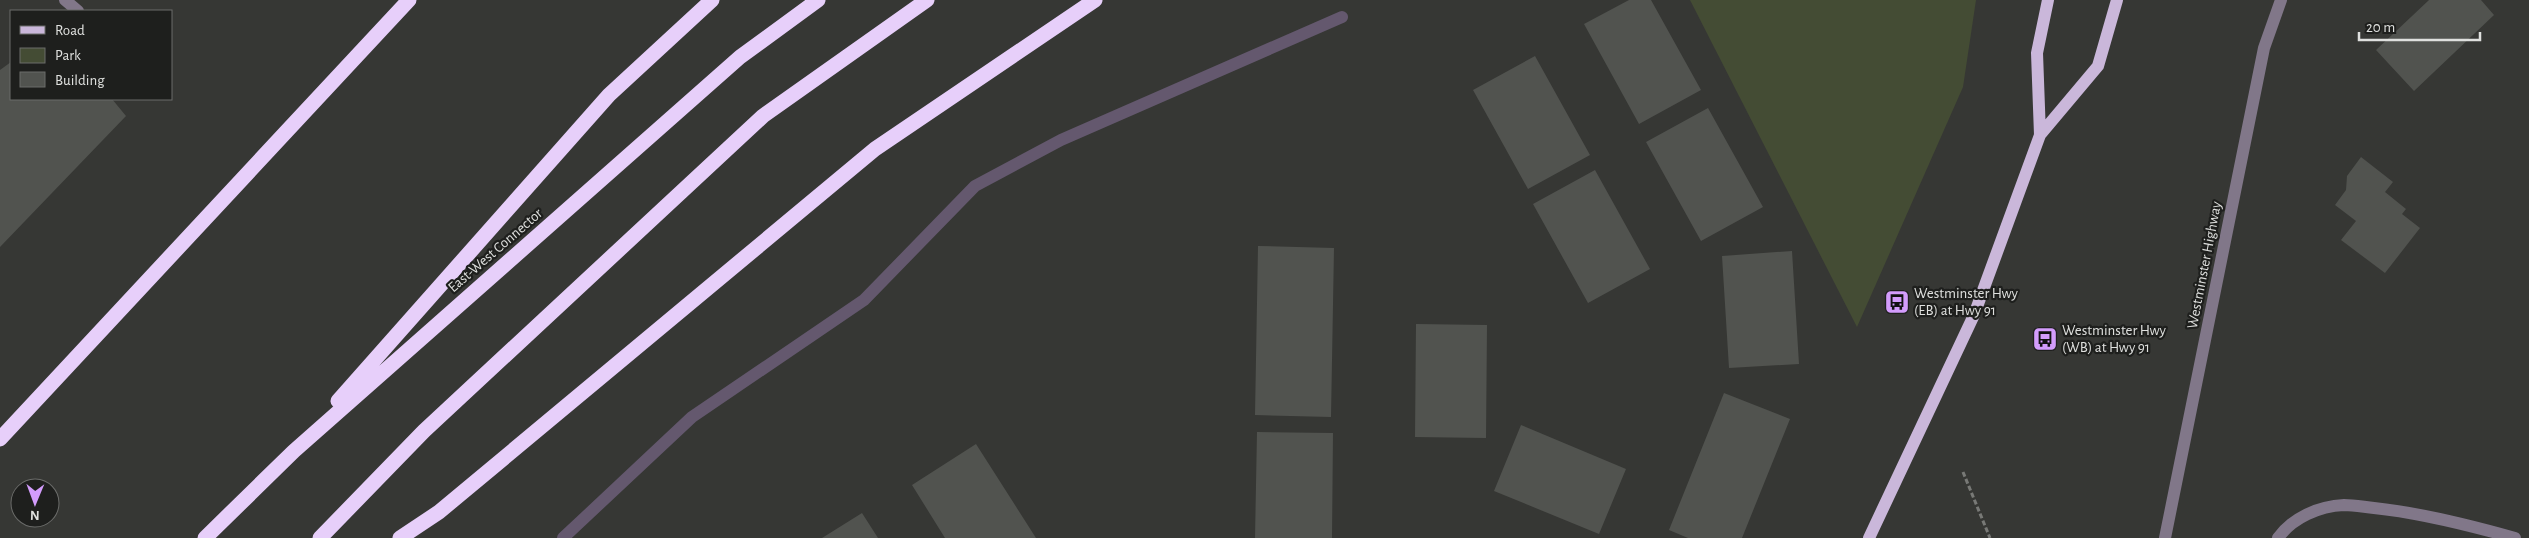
<svg xmlns="http://www.w3.org/2000/svg" width="2529" height="538" font-family="'Alegreya Sans',sans-serif">
	<style>
		.green { fill: #444c34 }
		.lines { fill: none; stroke-linecap: round; stroke-linejoin: round }
		.stream { stroke: #64586e; stroke-width: 12 }
		.building { fill: #51534f }
		.path { stroke: #787976; stroke-width: 3; stroke-dasharray: 5 2.5; stroke-linecap: butt }
		.minor { stroke: #817789; stroke-width: 12 }
		.major { stroke: #cab7da; stroke-width: 12 }
		.highway { stroke: #e7cffa; stroke-width: 15 }
		.labels { text-anchor: middle; stroke-width: 4.5; stroke-linejoin: round; paint-order: stroke }
		.street-label { font-size: 15px; fill: #dfe0de; stroke: #1e1f1d }
		.poi-label { font-size: 15px; fill: #dfe0de; stroke: #1e1f1d; text-anchor: start }
	</style>
	<rect width="100%" height="100%" fill="#363734"/>
	<path class="green" d="M 1690,0 L 1976,0 L 1963,87 L 1857,327 Z"/>
	<g class="lines">
		<path class="stream" d="M 563,538 L 692,417 L 864,300 L 975,186 L 1061,140 L 1342,17"/>
	</g>
	<path class="building" d="M 1629,0 L 1651,0 L 1701,90 L 1639,124 L 1584,24 Z
		M 2429,0 L 2481,0 L 2494,15 L 2414,91 L 2376,50 Z
		M 1535,56 L 1590,155 L 1528,189 L 1473,90 Z
		M 11,62 L 11,99 L 112,99 L 126,116 L 0,247 L 0,70 Z
		M 1708,108 L 1763,207 L 1701,241 L 1646,142 Z
		M 2361,157 L 2393,182 L 2385,192 L 2406,209 L 2402,214 L 2420,228 L 2385,273 L 2341,240 L 2356,221 L 2335,205 L 2346,190 L 2347,176 Z
		M 1595,170 L 1650,269 L 1588,303 L 1533,204 Z
		M 1258,246 L 1334,248 L 1331,417 L 1255,415 Z
		M 1792,251 L 1799,364 L 1729,368 L 1722,256 Z
		M 1416,324 L 1487,325 L 1486,438 L 1415,437 Z
		M 1724,393 L 1790,419 L 1742,538 L 1688,538 L 1669,530 Z
		M 1521,425 L 1626,469 L 1599,534 L 1494,491 Z
		M 1257,432 L 1333,433 L 1332,538 L 1255,538 Z
		M 976,444 L 1036,538 L 945,538 L 912,485 Z
		M 862,513 L 878,538 L 822,538 Z"/>
	<g class="lines">
		<path class="path" d="M 1963,472 L 1990,538"/>
		<path class="minor" d="M 65,0 L 78,11
			M 2165,538 L 2264,48 L 2281,0
			M 2278,538 C 2292,518 2319,506 2344,505 C 2354,505 2364,507 2374,508 C 2422,513 2469,525 2515,538"/>
		<path class="major" d="M 2040,135 L 2037,53 L 2048,0
			M 1869,538 L 1974,315 L 2040,135 L 2098,66 L 2117,0"/>
		<path class="highway" d="M 338,401 L 609,95 L 712,0
			M 0,439 L 409,0
			M 205,538 L 294,451 L 740,57 L 818,0
			M 320,538 L 424,431 L 763,116 L 927,0
			M 400,538 L 439,512 L 875,149 L 1095,0"/>
	</g>
	<defs>
		<symbol id="bus-square" viewBox="-11 -11 22 22"><rect x="-9" y="-9" width="18" height="18" rx="4" fill="#d39cfc" stroke="#1e1f1d"/><path d="M-5-6H5V4H4V6H2V4H-2V6H-4V4H-5ZM-3.5-4V0h7V-4ZM-3.5 1.2v1.5H-2V1.2ZM2 1.2v1.5H3.5V1.2Z" fill="#111"/></symbol>
	</defs>
	<g fill-rule="evenodd">
		<use href="#bus-square" x="1883" y="288" width="28" height="28"/>
		<use href="#bus-square" x="2031" y="325" width="28" height="28"/>
	</g>
	<g class="labels">
		<g class="street-label">
			<text transform="translate(495 250) rotate(-41)" y="5">East-West Connector</text>
			<text transform="translate(2204 265) rotate(-79)" y="5">Westminster Highway</text>
		</g>
		<g class="poi-label">
			<text x="1914" y="298">Westminster Hwy<tspan x="1914" dy="17">(EB) at Hwy 91</tspan></text>
			<text x="2062" y="335">Westminster Hwy<tspan x="2062" dy="17">(WB) at Hwy 91</tspan></text>
		</g>
	</g>
	<rect x="10" y="10" width="162" height="90" fill="#1e1f1d" stroke="#6b6c6a"/>
	<rect x="20" y="26" width="25" height="8" fill="#cab7da" stroke="#6b6c6a"/>
	<text x="55" y="35" font-size="15" fill="#dfe0de">Road</text>
	<rect x="20" y="48" width="25" height="15" fill="#444c34" stroke="#6b6c6a"/>
	<text x="55" y="60" font-size="15" fill="#dfe0de">Park</text>
	<rect x="20" y="72" width="25" height="15" fill="#51534f" stroke="#6b6c6a"/>
	<text x="55" y="85" font-size="15" fill="#dfe0de">Building</text>
	<g transform="translate(35 503) rotate(181)"><circle r="24" fill="#1e1f1d" stroke="#6b6c6a"/>
	<path d="M0-4L9 19L0 12L-9 19Z" fill="#d39cfc"/>
	<text y="-8" font-size="14" font-weight="bold" text-anchor="middle" fill="#dfe0de">N</text>
	</g>
	<path d="M2359 32v8h121v-8" fill="none" stroke="#dfe0de" stroke-width="2.5"/>
	<text x="2366" y="32" font-size="15" fill="#dfe0de" stroke="#1e1f1d" stroke-width="4" paint-order="stroke">20 m</text>
</svg>
